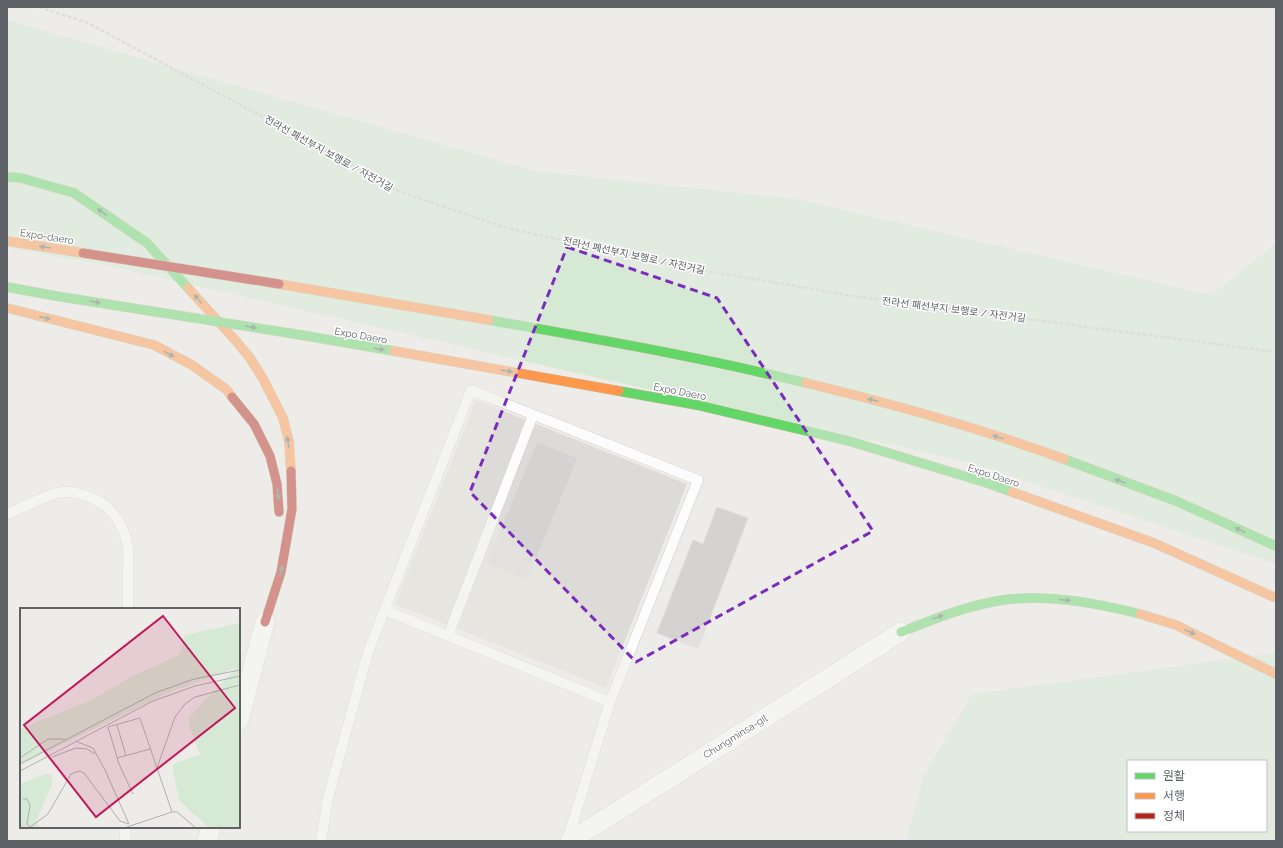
<svg xmlns="http://www.w3.org/2000/svg" width="1283" height="848" font-family="Raleway,'Noto Sans KR',sans-serif">
	<style>
		.industrial { fill: #dddbd8 }
		.green { fill: #d6e9d4; fill-rule: evenodd }
		.building { fill: #d4d3d1; stroke: #dcdbd7 }
		.lines { fill: none; stroke-linecap: round; stroke-linejoin: round }
		.lane-casing { stroke: #cacaca; stroke-width: 11 }
		.street-casing { stroke: #cacaca; stroke-width: 20 }
		.fast-casing { stroke: #c4b696; stroke-width: 10 }
		.slow-casing { stroke: #c4b696; stroke-width: 10 }
		.jam-casing { stroke: #c4b696; stroke-width: 10 }
		.path { stroke: #c9cecb; stroke-width: 2.5; stroke-dasharray: 4 2; stroke-linecap: butt }
		.lane { stroke: #fcfcfc; stroke-width: 10 }
		.street { stroke: #fcfcfc; stroke-width: 19 }
		.fast { stroke: #63d668; stroke-width: 9 }
		.slow { stroke: #ff974d; stroke-width: 9 }
		.jam { stroke: #b3261e; stroke-width: 9 }
		.fast-bridge-casing { stroke: #c4b696; stroke-width: 10; stroke-linecap: butt }
		.slow-bridge-casing { stroke: #c4b696; stroke-width: 10; stroke-linecap: butt }
		.jam-bridge-casing { stroke: #c4b696; stroke-width: 10; stroke-linecap: butt }
		.fast-bridge { stroke: #63d668; stroke-width: 9 }
		.slow-bridge { stroke: #ff974d; stroke-width: 9 }
		.jam-bridge { stroke: #b3261e; stroke-width: 9 }
		.oneway { fill: #5f7366 }
		.marked { fill: none; stroke: #7b2cbf; stroke-width: 3; stroke-dasharray: 8 5; stroke-linejoin: round }
		.labels { text-anchor: middle; stroke-width: 3; stroke-linejoin: round; paint-order: stroke }
		.street-label { font-size: 10px; fill: #5e6166; stroke: #fff }
		.inset-road { fill: none; stroke: #b0b0b0; stroke-width: 1 }
		.view { fill: #c2185b; fill-opacity: 0.15; stroke: #c2185b; stroke-width: 2 }
		.inset-edge { fill: none; stroke: #5e6166; stroke-width: 2 }
	</style>
	<rect width="100%" height="100%" fill="#edece8"/>
	<path class="industrial" d="M 476,400 L 687,484 L 606,688 L 395,604 Z"/>
	<path class="green" d="M 7,20 L 535,171 L 796,199 L 1211,295 L 1276,243 L 1276,564 L 971,463 L 105,265 L 7,248 Z
		M 1276,653 L 1276,841 L 906,841 L 924,775 L 972,694 ZM 1128,761 L 1266,761 L 1266,831 L 1128,831 Z"/>
	<path class="building" d="M 537,442 L 578,458 L 527,580 L 486,563 Z
		M 717,507 L 748,518 L 698,649 L 657,633 L 693,540 L 703,544 Z"/>
	<g class="lines">
		<defs>
			<path id="lane" d="M 7,514 C 23,508 45,495 61,492 C 72,491 84,495 94,499 C 113,507 125,528 128,547 C 129,554 128,562 128,569 C 128,582 128,596 128,609
				M 385,610 L 610,702
				M 448,636 L 533,415
				M 125,841 L 125,827
				M 321,841 L 328,798 L 368,652 L 471,390 L 698,480 L 610,702 L 567,841"/>
			<path id="street" d="M 239,720 L 265,622
				M 207,841 L 211,827
				M 570,841 L 901,632"/>
			<path id="fast" d="M 7,177 L 21,178 L 74,193 L 147,243 L 188,288
				M 7,287 L 56,296
				M 901,632 C 934,619 968,605 1003,600 C 1049,594 1096,603 1140,614"/>
			<path id="slow" d="M 7,241 L 83,253
				M 188,288 L 236,341 L 250,358 L 262,377 L 283,418 L 289,442 L 291,471
				M 7,308 L 154,345 L 192,365 L 227,390 L 232,397
				M 1140,614 L 1176,625 L 1276,674"/>
			<path id="jam" d="M 232,397 L 254,424 L 270,456 L 277,484 L 279,512
				M 265,622 L 281,572 L 292,509 L 291,471"/>
		</defs>
		<use href="#lane" class="lane-casing"/>
		<use href="#street" class="street-casing"/>
		<use href="#fast" class="fast-casing"/>
		<use href="#slow" class="slow-casing"/>
		<use href="#jam" class="jam-casing"/>
		<path class="path" d="M 39,7 L 88,23 L 278,125 L 399,191 L 506,228 L 695,269 L 853,296 L 1276,352"/>
		<use href="#lane" class="lane"/>
		<use href="#street" class="street"/>
		<use href="#fast" class="fast"/>
		<use href="#slow" class="slow"/>
		<use href="#jam" class="jam"/>
		<defs>
			<path id="fast-bridge" d="M 56,296 L 295,334 L 394,351
				M 489,320 C 595,339 701,357 806,383
				M 619,391 L 697,405 L 849,441 L 987,483 L 1012,492
				M 1064,459 L 1176,501 L 1276,546"/>
			<path id="slow-bridge" d="M 279,284 L 489,320
				M 394,351 L 619,391
				M 806,383 C 893,404 980,428 1064,459
				M 1012,492 L 1154,543 L 1276,598"/>
			<path id="jam-bridge" d="M 83,253 L 279,284"/>
		</defs>
		<use href="#fast-bridge" class="fast-bridge-casing"/>
		<use href="#slow-bridge" class="slow-bridge-casing"/>
		<use href="#jam-bridge" class="jam-bridge-casing"/>
		<use href="#fast-bridge" class="fast-bridge"/>
		<use href="#slow-bridge" class="slow-bridge"/>
		<use href="#jam-bridge" class="jam-bridge"/>
	</g>
	<defs><path id="oneway-solid" d="M-6-.8H1V-3.2L6.5 0L1 3.2V.8H-6Z"/></defs>
	<g class="oneway">
		<use href="#oneway-solid" transform="translate(102 212) rotate(-145)"/>
		<use href="#oneway-solid" transform="translate(45 247) rotate(-171)"/>
		<use href="#oneway-solid" transform="translate(198 299) rotate(-132)"/>
		<use href="#oneway-solid" transform="translate(95 302) rotate(9)"/>
		<use href="#oneway-solid" transform="translate(45 318) rotate(14)"/>
		<use href="#oneway-solid" transform="translate(251 327) rotate(9)"/>
		<use href="#oneway-solid" transform="translate(379 349) rotate(10)"/>
		<use href="#oneway-solid" transform="translate(169 354) rotate(28)"/>
		<use href="#oneway-solid" transform="translate(507 371) rotate(10)"/>
		<use href="#oneway-solid" transform="translate(873 400) rotate(-166)"/>
		<use href="#oneway-solid" transform="translate(998 437) rotate(-163)"/>
		<use href="#oneway-solid" transform="translate(288 442) rotate(-100)"/>
		<use href="#oneway-solid" transform="translate(1120 481) rotate(-160)"/>
		<use href="#oneway-solid" transform="translate(278 494) rotate(85)"/>
		<use href="#oneway-solid" transform="translate(1240 530) rotate(-156)"/>
		<use href="#oneway-solid" transform="translate(281 571) rotate(-77)"/>
		<use href="#oneway-solid" transform="translate(1065 600) rotate(5)"/>
		<use href="#oneway-solid" transform="translate(938 617) rotate(-20)"/>
		<use href="#oneway-solid" transform="translate(1190 632) rotate(24)"/>
	</g>
	<path d="M0 0H1283V848H0ZM 567,247 L 717,298 L 873,531 L 636,662 L 470,492 Z" fill="#edece8" fill-opacity=".55" fill-rule="evenodd"/>
	<path class="marked" d="M 567,247 L 717,298 L 873,531 L 636,662 L 470,492 Z"/>
	<g class="labels">
		<g class="street-label">
			<text transform="translate(329 153) rotate(29)" y="4">전라선 폐선부지 보행로 / 자전거길</text>
			<text transform="translate(47 236) rotate(9)" y="4">Expo-daero</text>
			<text transform="translate(634 255) rotate(12)" y="4">전라선 폐선부지 보행로 / 자전거길</text>
			<text transform="translate(954 309) rotate(7)" y="4">전라선 폐선부지 보행로 / 자전거길</text>
			<text transform="translate(361 335) rotate(10)" y="4">Expo Daero</text>
			<text transform="translate(680 391) rotate(11)" y="4">Expo Daero</text>
			<text transform="translate(994 475) rotate(18)" y="4">Expo Daero</text>
			<text transform="translate(735 736) rotate(-32)" y="4">Chungminsa-gil</text>
		</g>
	</g>
	<g transform="translate(20 608)">
		<rect width="220" height="220" fill="#edece8"/>
		<path d="M 220,15 L 220,220 L 189,220 L 159,192 L 153,162 L 153,156 L 180,146 L 170,122 L 168,110 L 216,60 L 148,85 L 0,157 L 0,121 L 76,90 L 107,71 L 160,46 L 165,27 ZM 26,166 L 31,167 L 33,174 L 16,213 L 20,220 L 0,220 L 0,176 Z" fill="#d6e9d4"/>
		<path class="inset-road" d="M 155,109 L 165,96 L 175,89 L 220,77M 97,117 L 106,148M 55,133 L 73,140 L 85,162M 32,149 L 56,140 L 67,141 L 75,146M 0,150 L 28,131 L 45,131M 97,150 L 130,141M 0,156 L 135,85 L 174,71 L 220,62M 85,162 L 109,216M 0,163 L 133,93 L 175,78 L 220,68M 113,186 L 99,156 L 88,119 L 120,110 L 137,160M 3,191 L 7,191 L 10,197 L 7,216 L 10,219 L 28,206 L 51,166 L 59,163 L 64,165 L 100,213 L 109,216M 152,204 L 157,204 L 176,220M 104,220 L 152,204 L 137,160 L 155,109"/>
		<path class="view" d="M 143,8 L 215,100 L 76,209 L 4,117 Z"/>
		<rect width="220" height="220" class="inset-edge"/>
	</g>
	<rect width="1283" height="848" fill="none" stroke="#5e6166" stroke-width="16"/>
	<rect x="1127" y="760" width="140" height="72" fill="#ffffff" stroke="#bfc0c2"/>
	<rect x="1135" y="773" width="20" height="6" fill="#63d668" stroke="#bfc0c2"/>
	<text x="1163" y="780" font-size="12" fill="#5e6166">원활</text>
	<rect x="1135" y="793" width="20" height="6" fill="#ff974d" stroke="#bfc0c2"/>
	<text x="1163" y="800" font-size="12" fill="#5e6166">서행</text>
	<rect x="1135" y="813" width="20" height="6" fill="#b3261e" stroke="#bfc0c2"/>
	<text x="1163" y="820" font-size="12" fill="#5e6166">정체</text>
</svg>
